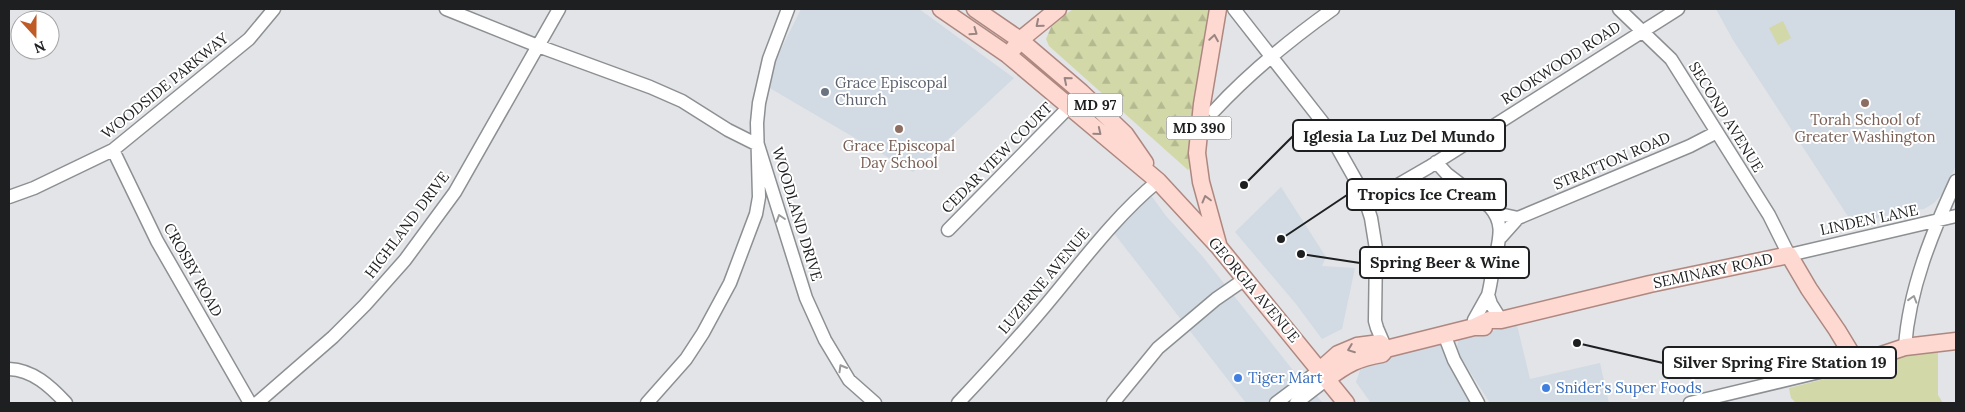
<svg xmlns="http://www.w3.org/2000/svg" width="1965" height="412" font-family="Lora,serif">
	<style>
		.built { fill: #d2dae3 }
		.green { fill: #d2d8a8 }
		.forest { fill: url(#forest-firs) }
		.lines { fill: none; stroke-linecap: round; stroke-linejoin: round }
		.minor-casing { stroke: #8d9092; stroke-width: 15 }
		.major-casing { stroke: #ae8880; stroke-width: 19 }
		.minor { stroke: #fff; stroke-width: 12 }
		.major { stroke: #fdd9d2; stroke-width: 16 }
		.oneway { stroke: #998582 }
		.oneway2 { stroke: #9a9a9b }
		.worship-dot { fill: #6b7280; stroke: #fff; stroke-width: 2 }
		.education-dot { fill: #8d6e63; stroke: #fff; stroke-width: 2 }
		.shop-dot { fill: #3f7fe0; stroke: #fff; stroke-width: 2 }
		.labels { text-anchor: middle; stroke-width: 4; stroke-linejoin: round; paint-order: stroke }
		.shield { fill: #fff; stroke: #626263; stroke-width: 1 }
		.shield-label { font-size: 14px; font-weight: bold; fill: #1e1f20 }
		.street-label { font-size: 15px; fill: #1e1f20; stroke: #fff }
		.worship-label { font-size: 15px; fill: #5b616d; stroke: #fff; text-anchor: start }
		.education-label { font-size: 15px; fill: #785e54; stroke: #fff }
		.shop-label { font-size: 15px; fill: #366cbe; stroke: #fff; text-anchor: start }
		.leader { fill: none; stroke: #1e1f20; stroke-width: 2 }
		.callout-dot { fill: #1e1f20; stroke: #fff; stroke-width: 2 }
		.callout { fill: #fff; stroke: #1e1f20; stroke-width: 2 }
		.callout-label { font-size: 16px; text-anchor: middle; font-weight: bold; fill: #1e1f20 }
	</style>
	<defs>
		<pattern id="forest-firs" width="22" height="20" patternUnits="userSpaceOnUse" patternTransform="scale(1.25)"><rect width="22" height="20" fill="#d2d8a8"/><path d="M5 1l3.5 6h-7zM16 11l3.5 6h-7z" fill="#b4b990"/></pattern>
	</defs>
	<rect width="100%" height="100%" fill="#e2e4e7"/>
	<path class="built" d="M 801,9 L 919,9 L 1014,78 L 913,172 L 768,87 L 773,65 Z
		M 1716,9 L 1956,9 L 1956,166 L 1942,194 L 1934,203 L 1924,209 L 1910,210 L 1853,224 L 1733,40 Z
		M 1281,187 L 1326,257 L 1322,266 L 1355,268 L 1342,329 L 1322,339 L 1296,304 L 1235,232 Z
		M 1150,194 L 1166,216 L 1203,257 L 1292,369 L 1323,403 L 1246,403 L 1113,232 Z
		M 1517,325 L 1530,379 L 1600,363 L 1609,403 L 1490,403 L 1456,350 L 1459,339 Z
		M 1441,344 L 1476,403 L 1371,403 L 1356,382 L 1362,364 Z"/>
	<path class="green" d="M 1783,21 L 1791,38 L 1778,45 L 1769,28 Z
		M 1938,349 L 1938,395 L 1943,403 L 1796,403 L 1791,398 L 1789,388 L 1884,364 L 1906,354 Z"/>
	<path class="forest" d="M 1073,9 L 1215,9 L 1193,162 L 1188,170 L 1049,46 L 1046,39 L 1052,25 Z"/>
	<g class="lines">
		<defs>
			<path id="minor" d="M 446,9 L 538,46 L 650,87 L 682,101 L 728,130 L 758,145 L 806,298 L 825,340 L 849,380 L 875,403
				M 1234,9 L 1324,124 L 1363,193 L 1371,218 L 1376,249 L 1375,321 L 1377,328 L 1386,349
				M 1619,9 L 1671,59 L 1769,215 L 1789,255 L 1956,216
				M 1214,111 C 1250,72 1291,39 1333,9
				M 113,150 L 157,241 L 250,403
				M 1436,162 L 1447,174 L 1490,207 C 1505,224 1499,239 1495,260 C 1492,271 1491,284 1488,295 L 1491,304 L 1501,320
				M 9,197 L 34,188 L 113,150 L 249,39 L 274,9
				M 1366,200 L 1391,189 L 1429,167 L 1678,9
				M 1495,213 L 1518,218 L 1501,237
				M 1518,218 L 1690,146 L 1717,132
				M 948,230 L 1068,108
				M 1474,327 L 1474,320 L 1488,295
				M 1444,334 L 1454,360 L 1478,403
				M 1905,347 C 1909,289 1932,233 1956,181
				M 9,369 C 33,370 50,386 66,403
				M 257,403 L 333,337 L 365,305 L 405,260 L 455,192 L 559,9
				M 647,403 L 686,359 L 703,333 L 730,283 L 756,214 L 759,197 L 757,123 L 759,103 L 769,59 L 788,9
				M 958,403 C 991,368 1024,332 1055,294 C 1087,255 1118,214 1158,181
				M 1113,403 L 1158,348 L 1216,299 L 1245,279
				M 1276,403 L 1320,370
				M 1296,403 L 1327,379
				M 1690,403 L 1857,363"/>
			<path id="major" d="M 941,9 L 1008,55 L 1158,181 L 1218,246 L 1346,403
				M 975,9 L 1020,40 L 1081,92 L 1125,134 L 1145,163
				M 1014,48 L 1020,40 L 1058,9
				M 1218,244 L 1201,182 L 1197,153 L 1202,104 L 1218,9
				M 1474,327 L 1489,320 L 1501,320 L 1650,284 L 1789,255 L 1809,289 L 1837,330 L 1857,363 L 1905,347 L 1956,341
				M 1320,370 L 1338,354 L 1357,346 L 1380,343 L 1386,349
				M 1327,379 C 1347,364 1358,358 1382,354 L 1386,349 L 1474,327 L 1484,327"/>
		</defs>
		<use href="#minor" class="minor-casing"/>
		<use href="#major" class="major-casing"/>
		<use href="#minor" class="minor"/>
		<use href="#major" class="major"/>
	</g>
	<defs><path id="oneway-chevron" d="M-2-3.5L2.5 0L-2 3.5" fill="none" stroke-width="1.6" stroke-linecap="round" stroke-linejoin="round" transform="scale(1.25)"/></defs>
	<g class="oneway">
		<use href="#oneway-chevron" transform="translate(1039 24) rotate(140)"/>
		<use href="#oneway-chevron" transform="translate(974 32) rotate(35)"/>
		<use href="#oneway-chevron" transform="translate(1214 38) rotate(-81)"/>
		<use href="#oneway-chevron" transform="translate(1067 80) rotate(-140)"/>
		<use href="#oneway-chevron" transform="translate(1098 132) rotate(39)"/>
		<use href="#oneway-chevron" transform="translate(1206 199) rotate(-105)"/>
		<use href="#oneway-chevron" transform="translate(1351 349) rotate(159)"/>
	</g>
	<g class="oneway2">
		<use href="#oneway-chevron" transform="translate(780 218) rotate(-108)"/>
		<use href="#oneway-chevron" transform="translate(1913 299) rotate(-73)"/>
		<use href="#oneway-chevron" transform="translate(842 368) rotate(-120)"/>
	</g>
	<circle class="worship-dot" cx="825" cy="92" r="5"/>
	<g class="education-dot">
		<circle cx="1865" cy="103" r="5"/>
		<circle cx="899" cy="129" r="5"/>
	</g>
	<g class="shop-dot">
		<circle cx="1238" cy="378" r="5"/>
		<circle cx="1546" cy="388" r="5"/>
	</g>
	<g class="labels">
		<g class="shield">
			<rect x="1067.5" y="93.5" width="55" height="23" rx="4"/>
			<rect x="1166.5" y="116.5" width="65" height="23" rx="4"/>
		</g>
		<g class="shield-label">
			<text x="1095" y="110">MD 97</text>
			<text x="1199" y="133">MD 390</text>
		</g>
		<g class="street-label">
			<text transform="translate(1561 63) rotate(-33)" y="5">ROOKWOOD ROAD</text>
			<text transform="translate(165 86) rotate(-39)" y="5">WOODSIDE PARKWAY</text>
			<text transform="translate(1726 117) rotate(58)" y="5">SECOND AVENUE</text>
			<text transform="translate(997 158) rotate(-45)" y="5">CEDAR VIEW COURT</text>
			<text transform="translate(1612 161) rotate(-23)" y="5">STRATTON ROAD</text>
			<text transform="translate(797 214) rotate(73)" y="5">WOODLAND DRIVE</text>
			<text transform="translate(1869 220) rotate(-12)" y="5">LINDEN LANE</text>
			<text transform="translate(407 225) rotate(-53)" y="5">HIGHLAND DRIVE</text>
			<text transform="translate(193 270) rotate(61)" y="5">CROSBY ROAD</text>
			<text transform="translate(1713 271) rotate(-12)" y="5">SEMINARY ROAD</text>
			<text transform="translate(1044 281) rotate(-50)" y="5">LUZERNE AVENUE</text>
			<text transform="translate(1254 290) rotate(50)" y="5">GEORGIA AVENUE</text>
		</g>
		<g class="worship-label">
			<text x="835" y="88">Grace Episcopal<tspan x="835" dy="17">Church</tspan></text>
		</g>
		<g class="education-label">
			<text x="1865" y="125">Torah School of<tspan x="1865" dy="17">Greater Washington</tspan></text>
			<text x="899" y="151">Grace Episcopal<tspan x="899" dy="17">Day School</tspan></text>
		</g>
		<g class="shop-label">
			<text x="1248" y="383">Tiger Mart</text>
			<text x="1556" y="393">Snider's Super Foods</text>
		</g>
	</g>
	<path class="leader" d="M1244 185L1293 136M1281 239L1347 195M1301 254L1360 263M1577 343L1663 363"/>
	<g class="callout-dot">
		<circle cx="1244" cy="185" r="5"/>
		<circle cx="1281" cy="239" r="5"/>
		<circle cx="1301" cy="254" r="5"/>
		<circle cx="1577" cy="343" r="5"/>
	</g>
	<g class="callout">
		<rect x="1293" y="120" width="212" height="31" rx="5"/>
		<rect x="1347" y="179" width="159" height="31" rx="5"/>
		<rect x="1360" y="247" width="169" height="31" rx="5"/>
		<rect x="1663" y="347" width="233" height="31" rx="5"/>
	</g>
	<g class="callout-label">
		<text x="1399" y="142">Iglesia La Luz Del Mundo</text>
		<text x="1427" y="200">Tropics Ice Cream</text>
		<text x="1445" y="268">Spring Beer &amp; Wine</text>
		<text x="1780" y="368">Silver Spring Fire Station 19</text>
	</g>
	<rect width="1965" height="412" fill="none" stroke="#1e1f20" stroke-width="20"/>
	<g transform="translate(35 35) rotate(159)"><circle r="24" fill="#ffffff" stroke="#a5a5a6"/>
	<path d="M0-4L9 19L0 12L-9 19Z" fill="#bf5b25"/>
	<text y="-8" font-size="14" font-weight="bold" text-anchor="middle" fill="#1e1f20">N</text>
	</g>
</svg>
